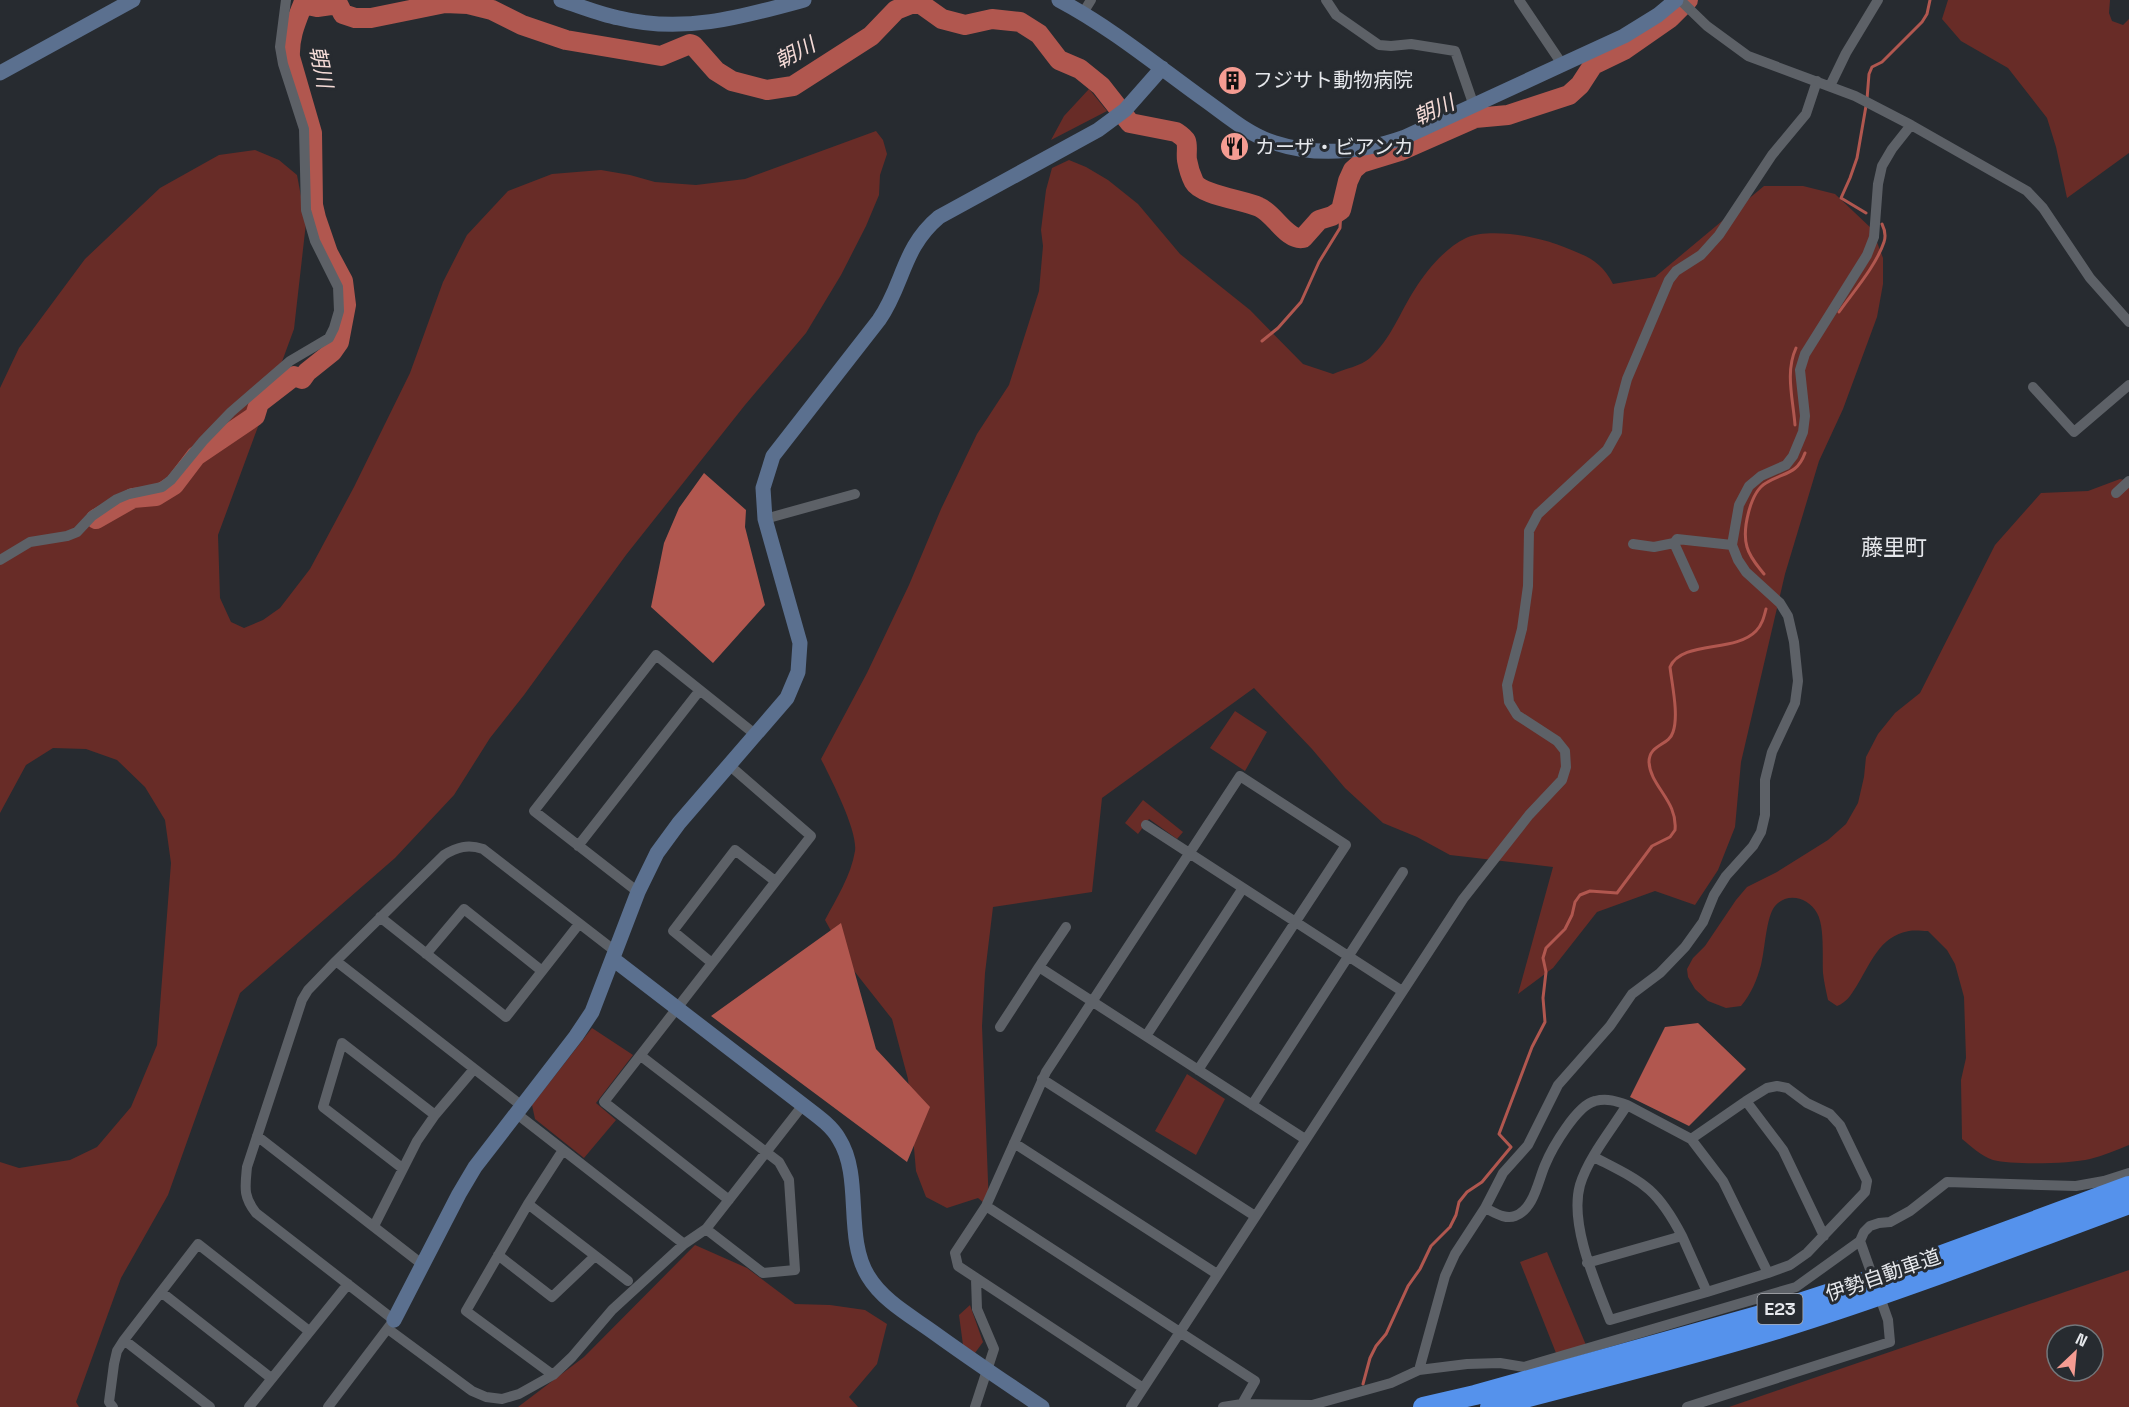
<svg xmlns="http://www.w3.org/2000/svg" width="2129" height="1407" font-family="'Space Grotesk','Noto Sans JP',sans-serif">
	<style>
		.green { fill: #682c27; fill-rule: evenodd }
		.water { fill: #b1574f }
		.lines { fill: none; stroke-linecap: round; stroke-linejoin: round }
		.stream { stroke: #b1574f; stroke-width: 3 }
		.river { stroke: #b1574f; stroke-width: 20 }
		.street { stroke: #5d6167; stroke-width: 10 }
		.secondary { stroke: #5b708f; stroke-width: 15 }
		.highway { stroke: #5592ec; stroke-width: 20 }
		.labels { text-anchor: middle; stroke-width: 6; stroke-linejoin: round; paint-order: stroke }
		.shield { fill: #272b30; stroke: #adafb4; stroke-width: 1.5 }
		.shield-label { font-size: 18px; font-weight: bold; fill: #e6e8ec }
		.poi-label { font-size: 20px; fill: #e6e8ec; stroke: #272b30; text-anchor: start }
		.street-label { font-size: 20px; fill: #e6e8ec; stroke: #272b30 }
		.water-label { font-size: 21px; font-style: italic; fill: #f5dbd7; stroke: #272b30 }
		.quarter-label { font-size: 22px; fill: #e6e8ec; stroke: #272b30 }
	</style>
	<rect width="100%" height="100%" fill="#272b30"/>
	<path class="green" d="M 1948,0 L 2110,0 L 2109,13 L 2112,21 L 2123,25 L 2129,19 L 2129,153 L 2067,198 L 2056,147 L 2047,118 L 2008,68 L 1961,41 L 1942,19 Z
		M 1089,89 L 1107,111 L 1051,140 L 1064,116 Z
		M 876,131 L 883,140 L 887,154 L 880,175 L 879,195 L 866,226 L 841,275 L 806,333 L 745,405 L 626,555 L 524,695 L 490,738 L 454,795 L 395,858 L 240,993 L 168,1195 L 121,1278 L 76,1402 L 79,1407 L 0,1407 L 0,1162 L 19,1168 L 70,1160 L 97,1147 L 131,1107 L 157,1045 L 171,863 L 165,820 L 145,787 L 117,760 L 86,749 L 53,748 L 26,765 L 0,813 L 0,388 L 19,348 L 85,259 L 160,188 L 219,155 L 255,150 L 279,160 L 297,175 L 306,223 L 294,329 L 218,535 L 220,598 L 231,622 L 244,628 L 263,620 L 280,608 L 310,569 L 354,487 L 410,373 L 443,282 L 467,235 L 508,191 L 552,174 L 601,170 L 630,175 L 655,182 L 696,185 L 745,179 Z
		M 1069,160 L 1086,167 L 1108,180 L 1138,204 L 1180,254 L 1250,310 L 1303,364 L 1333,374 C 1344,369 1361,366 1370,358 C 1391,339 1400,312 1415,289 C 1427,270 1445,248 1466,238 C 1488,228 1534,236 1556,244 C 1581,254 1600,258 1613,284 L 1655,277 L 1764,186 L 1803,186 L 1835,194 L 1872,229 L 1883,258 L 1883,284 L 1877,317 L 1843,409 L 1819,461 L 1785,574 L 1741,762 L 1735,827 L 1718,870 L 1695,905 L 1655,891 L 1597,912 L 1553,968 L 1518,994 L 1553,867 L 1450,855 L 1417,837 L 1383,823 L 1345,788 L 1312,749 L 1254,688 L 1102,798 L 1092,892 L 993,907 L 985,973 L 982,1026 L 989,1207 L 978,1198 L 947,1208 L 926,1197 L 916,1171 L 908,1079 L 892,1019 L 851,967 L 825,920 C 836,899 851,876 855,851 C 858,831 831,779 821,759 L 867,673 L 909,585 L 941,509 L 977,434 L 1009,385 L 1039,291 L 1043,246 L 1041,230 L 1046,190 L 1052,168 Z
		M 2120,479 L 2129,481 L 2129,1145 C 2116,1150 2103,1156 2090,1159 C 2069,1164 2013,1165 1993,1160 C 1981,1156 1971,1146 1962,1139 L 1961,1080 L 1966,1058 L 1964,997 L 1955,964 L 1947,950 L 1928,931 C 1922,931 1915,930 1909,931 C 1879,936 1870,965 1856,987 C 1850,996 1847,1002 1837,1006 L 1828,1000 C 1826,991 1824,982 1823,973 C 1822,957 1825,927 1817,913 C 1808,897 1787,892 1775,906 C 1766,917 1765,950 1761,965 C 1757,980 1751,994 1741,1006 L 1726,1008 L 1708,1001 L 1695,989 L 1688,977 L 1687,969 L 1693,958 L 1705,946 L 1736,900 L 1747,887 L 1777,872 L 1828,840 L 1846,824 L 1858,803 L 1864,777 L 1866,757 L 1878,734 L 1895,713 L 1920,693 L 1995,545 L 2041,493 L 2088,491 Z
		M 1235,711 L 1267,732 L 1245,771 L 1210,748 Z
		M 1143,800 L 1183,832 L 1177,839 L 1149,819 L 1138,834 L 1125,823 Z
		M 592,1028 L 633,1055 L 596,1103 L 616,1120 L 584,1158 L 535,1119 L 532,1105 Z
		M 1187,1074 L 1225,1099 L 1196,1155 L 1155,1131 Z
		M 695,1245 L 747,1268 L 795,1304 L 830,1305 L 865,1310 L 887,1324 L 877,1364 L 849,1397 L 858,1407 L 518,1407 L 584,1357 Z
		M 1547,1252 L 1586,1345 L 1556,1353 L 1520,1262 Z
		M 2129,1270 L 2129,1407 L 1729,1407 ZM 2057,1335 L 2093,1335 L 2093,1371 L 2057,1371 Z
		M 970,1305 L 983,1342 L 975,1353 L 963,1345 L 959,1315 Z"/>
	<path class="water" d="M 704,473 L 746,510 L 745,527 L 765,605 L 713,663 L 651,607 L 664,543 L 679,508 Z
		M 841,923 L 876,1049 L 930,1107 L 907,1162 L 711,1016 Z
		M 1698,1023 L 1746,1069 L 1689,1126 L 1630,1097 L 1665,1027 Z"/>
	<g class="lines">
		<path class="stream" d="M 1867,99 L 1869,74 L 1872,67 L 1882,62 L 1922,22 L 1927,14 L 1930,0
			M 1866,106 L 1857,158 L 1850,178 L 1841,198 L 1866,213
			M 1839,312 C 1853,292 1876,266 1884,242 C 1886,236 1885,230 1882,224
			M 1262,341 L 1278,328 L 1301,302 L 1319,262 L 1340,228 L 1341,210
			M 1795,425 C 1793,399 1785,372 1796,348
			M 1764,574 C 1757,565 1750,558 1747,547 C 1742,530 1750,492 1766,483 C 1784,472 1797,475 1805,453
			M 1363,1384 L 1370,1358 L 1376,1346 L 1386,1334 L 1408,1286 L 1420,1269 L 1431,1246 L 1450,1227 L 1456,1215 L 1459,1202 L 1467,1192 L 1482,1182 L 1511,1147 L 1499,1134 L 1532,1047 L 1545,1022 L 1543,998 L 1546,972 L 1543,958 L 1546,948 L 1565,929 L 1572,915 L 1575,902 L 1580,895 L 1590,891 L 1617,893 L 1652,846 L 1670,837 L 1675,830 C 1678,801 1650,786 1649,762 C 1649,744 1669,746 1673,732 C 1679,715 1672,685 1670,667 C 1682,640 1735,653 1756,631 C 1762,625 1764,617 1766,609"/>
		<path class="river" d="M 96,519 L 133,498 L 156,496 L 174,485 L 196,456 L 255,416 L 259,403 L 294,376 L 302,379 L 307,372 L 332,352 L 339,342 L 346,305 L 343,281 L 328,253 L 316,218 L 313,205 L 312,133 L 290,57 C 289,37 296,22 303,4 L 317,7 L 338,4 L 343,14 L 355,18 L 371,18 L 445,3 L 468,4 L 492,10 L 522,25 L 566,40 L 661,56 L 690,44 L 693,45 L 716,71 L 732,81 L 767,90 L 793,86 L 871,36 L 896,10 L 911,4 L 921,4 L 942,19 L 965,25 L 992,19 L 1020,22 L 1039,34 L 1059,60 L 1080,69 L 1101,86 L 1130,123 L 1176,132 C 1179,134 1184,137 1186,141 C 1188,146 1186,154 1187,160 C 1188,166 1191,176 1194,182 C 1201,195 1244,200 1259,207 C 1274,213 1287,241 1303,238 L 1319,220 L 1332,216 L 1341,210 L 1348,181 L 1353,170 L 1361,163 L 1400,151 L 1475,118 L 1508,115 L 1569,95 L 1580,85 L 1593,65 L 1624,50 L 1670,18 L 1688,0"/>
		<path class="street" d="M 1326,0 L 1336,15 L 1379,45 L 1391,46 L 1411,44 L 1455,51 L 1474,106
			M 1519,0 L 1562,64
			M 1680,0 L 1707,26 L 1748,56 L 1855,96 L 1911,125 L 2027,191 L 2043,208 L 2090,278 L 2129,322
			M 1083,13 L 1091,0
			M 1830,86 L 1846,53 L 1878,0
			M 2033,387 L 2074,432 L 2129,385
			M 2116,493 L 2129,481
			M 765,519 L 855,494
			M 1674,543 L 1694,587
			M 1633,544 L 1654,547 L 1674,543 L 1677,539 L 1732,545
			M 0,560 L 30,542 L 67,536 L 77,532 L 92,516 L 117,499 L 129,494 L 162,487 L 171,480 L 203,441 L 231,412 L 290,361 L 329,338 L 334,328 L 339,311 L 338,287 L 315,241 L 306,210 L 304,129 L 283,64 L 280,47 L 286,0
			M 729,765 L 811,836 L 604,1102 L 729,1200
			M 1146,825 L 1402,991
			M 578,846 L 700,690
			M 638,892 L 534,811 L 656,655 L 756,735
			M 380,917 L 506,1017 L 579,924
			M 1066,927 L 1039,967 L 1305,1139
			M 426,954 L 464,909 L 542,971
			M 336,961 L 522,1106
			M 712,963 L 673,931 L 735,850 L 775,881
			M 1000,1027 L 1039,967
			M 1146,1036 L 1243,888
			M 1042,1079 L 1255,1216
			M 1746,1101 L 1767,1088 L 1777,1086 L 1787,1088 L 1807,1103 L 1830,1114 L 1840,1125 L 1867,1181 L 1865,1192 L 1807,1253 L 1790,1265 L 1768,1273
			M 1252,1105 L 1403,872
			M 1627,1105 L 1691,1139
			M 517,1114 L 684,1244
			M 257,1136 L 423,1265
			M 1014,1143 L 1217,1274
			M 1594,1157 C 1642,1182 1656,1186 1682,1236
			M 402,1168 L 323,1107 L 342,1043 L 435,1115
			M 528,1204 L 628,1281
			M 986,1206 L 1255,1381 L 1242,1404
			M 1485,1208 C 1494,1212 1505,1220 1515,1216 C 1534,1209 1538,1181 1545,1165 C 1552,1148 1577,1105 1595,1101 C 1607,1098 1616,1101 1627,1105 C 1612,1129 1588,1158 1580,1185 C 1569,1224 1596,1284 1610,1320 L 1707,1292 L 1682,1236 L 1587,1263
			M 374,1226 L 417,1141 L 435,1115 L 474,1069
			M 706,1229 L 803,1105
			M 498,1255 L 552,1297 L 595,1256
			M 161,1292 L 271,1378
			M 1707,1292 L 1768,1273 L 1723,1181 L 1691,1139 L 1746,1101 L 1783,1150 L 1824,1236
			M 388,1329 L 472,1391 L 486,1397 L 502,1399 L 519,1394 L 553,1375 L 572,1357 L 612,1310 L 684,1244 L 706,1229 L 763,1273 L 795,1270 L 789,1180 L 779,1162 L 641,1056
			M 124,1340 L 210,1407
			M 1419,1370 L 1445,1276 L 1455,1254 L 1485,1208 L 1503,1173 L 1528,1145 L 1558,1085 L 1610,1026 L 1632,994 L 1660,973 L 1685,947 L 1703,922 L 1714,895 L 1726,876 L 1753,846 L 1761,832 L 1765,815 L 1765,780 L 1772,752 L 1795,703 L 1798,681 L 1794,642 L 1788,616 L 1780,603 L 1746,572 L 1738,560 L 1732,545 L 1739,505 L 1749,486 L 1761,476 L 1786,465 L 1793,456 L 1803,432 L 1805,416 L 1800,370 L 1805,354 L 1867,255 L 1874,237 L 1878,184 L 1882,166 L 1892,149 L 1911,125
			M 553,1375 L 466,1311 L 528,1204 L 563,1150
			M 1143,1388 L 958,1266 L 955,1253 L 986,1206 L 1046,1072 L 1240,776 L 1346,845 L 1198,1070
			M 113,1407 L 109,1402 L 114,1364 L 117,1351 L 124,1340 L 198,1244 L 309,1331
			M 249,1407 L 348,1284
			M 328,1407 L 394,1320 L 256,1213 C 243,1196 245,1188 247,1167 L 302,1000 L 308,990 L 336,961 L 444,855 C 457,847 468,844 483,849 L 615,951
			M 975,1407 L 994,1349 L 977,1309 L 976,1279
			M 1131,1407 L 1463,899 L 1529,815 L 1562,780 L 1566,767 L 1565,751 L 1557,741 L 1517,715 L 1509,702 L 1507,685 L 1522,629 L 1528,586 L 1529,531 L 1538,514 L 1607,450 L 1617,432 L 1619,409 L 1627,379 L 1669,280 L 1676,271 L 1701,255 L 1719,235 L 1772,155 L 1806,114 L 1817,81
			M 1223,1407 L 1242,1404 L 1312,1405 L 1391,1383 L 1419,1370 L 1467,1364 L 1500,1363 L 1524,1367 L 1796,1287 L 1860,1241 L 1864,1232 L 1870,1226 L 1879,1223 L 1890,1222 L 1910,1211 L 1947,1182 L 2076,1186 L 2104,1181 L 2129,1173
			M 1687,1407 L 1890,1342 L 1888,1320 L 1860,1241"/>
		<path class="secondary" d="M 561,0 C 580,6 599,14 619,18 C 683,34 742,17 804,0
			M 1059,0 C 1110,27 1155,64 1202,98 C 1225,114 1248,135 1275,143 C 1318,157 1363,152 1405,137 L 1624,36 L 1658,15 L 1676,0
			M 0,73 L 133,0
			M 613,959 L 803,1105 C 816,1115 831,1125 839,1139 C 863,1177 844,1237 868,1276 C 883,1301 911,1316 933,1332 C 969,1358 1006,1383 1042,1407
			M 394,1320 L 459,1194 L 475,1167 L 576,1036 L 592,1012 L 638,892 L 657,853 L 679,823 L 787,698 L 798,672 L 800,643 L 765,519 L 763,488 L 773,456 L 879,320 C 904,284 902,248 939,217 L 1098,130 L 1125,110 L 1162,68"/>
		<path class="highway" d="M 1423,1407 L 1475,1395 L 1772,1312 L 1904,1269 L 2129,1186
			M 1490,1407 C 1586,1382 1683,1358 1778,1329 C 1897,1292 2013,1247 2129,1204"/>
	</g>
	<defs>
		<symbol id="building-disc" viewBox="-11 -11 22 22"><circle r="9.5" fill="#f59c92" stroke="#272b30"/><path d="M-4-6H4V6H1V3H-1V6H-4ZM-2.5-4.3h1.7v1.8h-1.7ZM.8-4.3h1.7v1.8H.8ZM-2.5-1h1.7V.8h-1.7ZM.8-1h1.7V.8H.8Z" fill="#111"/></symbol>
		<symbol id="restaurant-disc" viewBox="-11 -11 22 22"><circle r="9.5" fill="#f59c92" stroke="#272b30"/><path d="M-5-6h1v4h1v-4h1v4h1v-4h1v5L-1.5 .5V6h-2V.5L-5-1ZM5-6V6H3V1.5H1.5Q1.5-4 5-6Z" fill="#111"/></symbol>
	</defs>
	<g fill-rule="evenodd">
		<use href="#building-disc" x="1216" y="64" width="33" height="33"/>
		<use href="#restaurant-disc" x="1218" y="130" width="33" height="33"/>
	</g>
	<g class="labels">
		<rect class="shield" x="1757.5" y="1294" width="45" height="30" rx="4.5"/>
		<g class="shield-label">
			<text x="1780" y="1315">E23</text>
		</g>
		<g class="poi-label">
			<text x="1253" y="87">フジサト動物病院</text>
			<text x="1255" y="154">カーザ・ビアンカ</text>
		</g>
		<g class="street-label">
			<text transform="translate(1883 1275) rotate(-19)" y="7">伊勢自動車道</text>
		</g>
		<g class="water-label">
			<text transform="translate(795 53) rotate(-28)" y="7">朝川</text>
			<text transform="translate(321 67) rotate(79)" y="7">朝川</text>
			<text transform="translate(1434 110) rotate(-24)" y="7">朝川</text>
		</g>
		<g class="quarter-label">
			<text x="1894" y="555">藤里町</text>
		</g>
	</g>
	<g transform="translate(2075 1353) rotate(26)"><circle r="28" fill="#272b30" stroke="#73777b" stroke-width="1.5"/>
	<path d="M0-4.5L10 22L0 15L-10 22Z" fill="#f59c92"/>
	<text y="-9" font-size="16" font-weight="bold" text-anchor="middle" fill="#e6e8ec">N</text>
	</g>
</svg>
